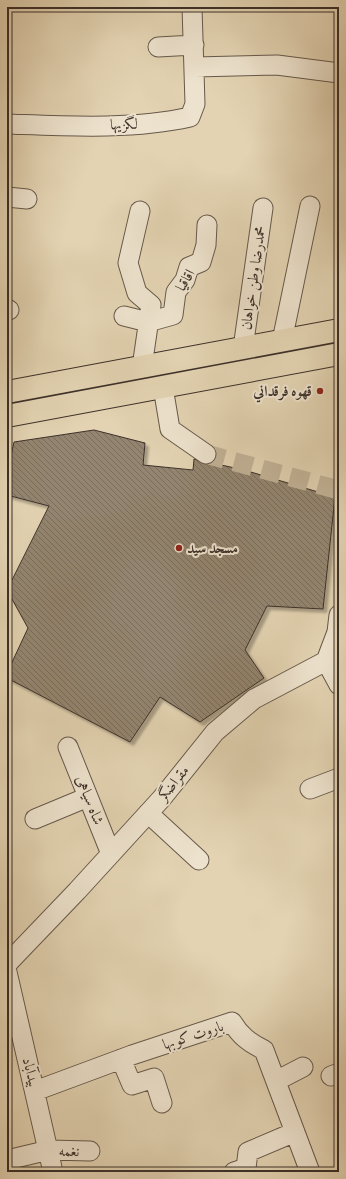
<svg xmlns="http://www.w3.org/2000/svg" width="346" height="1179" font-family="'Libre Bodoni',Amiri,serif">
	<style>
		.building { fill: url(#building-back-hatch); stroke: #3c3029; filter: url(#shadow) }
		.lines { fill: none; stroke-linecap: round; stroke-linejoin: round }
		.minor-tunnel { stroke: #c2b297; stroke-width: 19; stroke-dasharray: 19 10; stroke-linecap: butt }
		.minor-casing { stroke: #66594b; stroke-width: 21 }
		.major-casing { stroke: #3c3029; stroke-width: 24 }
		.minor { stroke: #ede2cd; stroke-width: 19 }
		.major { stroke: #e3d3b2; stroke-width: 22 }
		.poi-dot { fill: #8f2418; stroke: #ede2cd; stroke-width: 1.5 }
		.labels { text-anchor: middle; stroke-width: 4; stroke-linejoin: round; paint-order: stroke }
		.street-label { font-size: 15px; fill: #3c3029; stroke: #ede2cd }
		.poi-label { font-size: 15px; font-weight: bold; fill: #3c3029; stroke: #ede2cd; text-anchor: end }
	</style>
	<defs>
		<pattern id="building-back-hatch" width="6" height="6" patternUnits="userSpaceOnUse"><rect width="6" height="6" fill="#938570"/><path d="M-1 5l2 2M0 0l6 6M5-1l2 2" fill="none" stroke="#796d5c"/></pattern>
		<filter id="shadow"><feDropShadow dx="3.5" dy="3.5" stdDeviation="1" flood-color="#0004"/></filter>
	</defs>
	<rect width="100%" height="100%" fill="#e3d3b2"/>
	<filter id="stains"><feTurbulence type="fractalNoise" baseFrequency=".005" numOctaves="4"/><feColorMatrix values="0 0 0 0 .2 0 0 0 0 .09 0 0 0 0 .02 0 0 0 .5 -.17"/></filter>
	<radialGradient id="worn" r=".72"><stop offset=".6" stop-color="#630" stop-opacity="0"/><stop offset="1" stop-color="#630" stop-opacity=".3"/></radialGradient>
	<path class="building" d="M 94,430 L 145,443 L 143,465 L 193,470 L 194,459 L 244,470 L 335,497 L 323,609 L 267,606 L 245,650 L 264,678 L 200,722 L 160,697 L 130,742 L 7,678 L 7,673 L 28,628 L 7,590 L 49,506 L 7,495 L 7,473 L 14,442 Z"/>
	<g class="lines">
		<path class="minor-tunnel" d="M 206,454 L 339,490"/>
		<defs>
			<path id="minor" d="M 158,47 L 194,45
				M 195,67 L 277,65 L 339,73
				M 7,124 C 65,126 133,130 190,117 L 195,104 L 192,7
				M 7,197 L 27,199
				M 140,211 L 128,263 L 137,293 L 151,305 L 142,367
				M 7,309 L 9,310
				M 124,316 L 148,322 L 173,315 L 176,292 L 185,280 L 189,267 L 201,262 L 206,245 L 207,225
				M 282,341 L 310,206
				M 243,348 L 263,208
				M 163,387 L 170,429 L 206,454
				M 326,661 L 339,685
				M 68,747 L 111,854
				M 310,789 L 339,778
				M 148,813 L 199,860
				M 35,819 L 88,797
				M 7,964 L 77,891 L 162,798 L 215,732 L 254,699 L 326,661 L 337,632 L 339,615
				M 7,972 L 53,1172
				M 121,1059 L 132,1085 L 154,1078 L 162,1103
				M 331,1076 L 339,1073
				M 276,1081 L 303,1067
				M 35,1091 L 132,1055 L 232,1022 C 240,1036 250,1043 264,1050 L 310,1172
				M 7,1160 L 49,1150 L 90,1151
				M 234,1172 L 246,1168 L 248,1152 L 295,1132"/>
			<path id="major" d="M 7,392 L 339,330
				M 7,416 L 339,354"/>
		</defs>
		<use href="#minor" class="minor-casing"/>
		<use href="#major" class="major-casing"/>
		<use href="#minor" class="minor"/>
		<use href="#major" class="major"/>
	</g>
	<g class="poi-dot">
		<circle cx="320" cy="391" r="4"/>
		<circle cx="179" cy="548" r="4"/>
	</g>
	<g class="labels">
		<g class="street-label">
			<text transform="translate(124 124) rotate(-2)" y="5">لگزیها</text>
			<text transform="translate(253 278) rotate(-82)" y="5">محمدرضا وطن خواهان</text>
			<text transform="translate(185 280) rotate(-59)" y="5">اقاقیا</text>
			<text transform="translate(173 783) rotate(-51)" y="5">مقراضگر</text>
			<text transform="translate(90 800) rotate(68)" y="5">شاه سیاهی</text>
			<text transform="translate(193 1035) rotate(-18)" y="5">باروت کوبها</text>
			<text transform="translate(31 1072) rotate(76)" y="5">بیدآباد</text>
			<text transform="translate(69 1151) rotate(1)" y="5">نغمه</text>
		</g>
		<g class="poi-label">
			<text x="312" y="396">قهوه فرقداني</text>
			<text x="187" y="553" text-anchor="start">مسجد سید</text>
		</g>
	</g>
	<rect width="346" height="1179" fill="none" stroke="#e3d3b2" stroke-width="24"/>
	<rect x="8" y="8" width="330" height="1163" fill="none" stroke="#3c3029" stroke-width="2"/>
	<rect x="12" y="12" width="322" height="1155" fill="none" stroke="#3c3029"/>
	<rect width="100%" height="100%" filter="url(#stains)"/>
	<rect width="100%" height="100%" fill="url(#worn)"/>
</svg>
